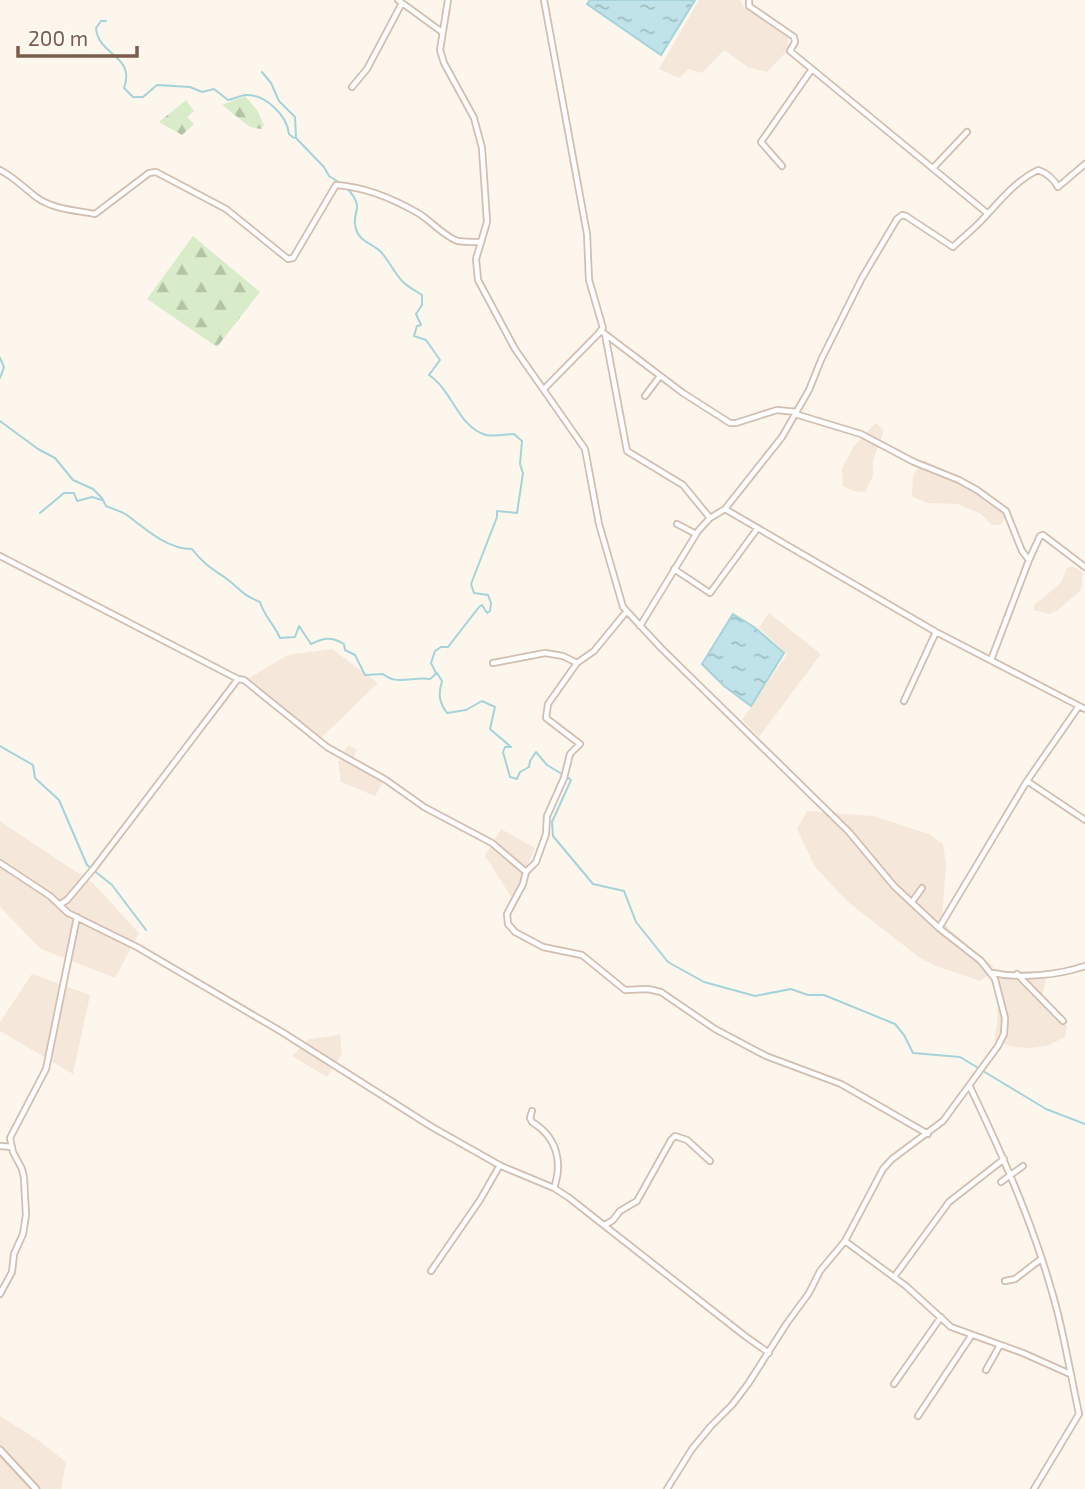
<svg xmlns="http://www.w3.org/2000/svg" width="1085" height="1489" font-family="'Exo 2',sans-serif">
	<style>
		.residential { fill: #f5e8da }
		.forest { fill: url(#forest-firs) }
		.water { fill: url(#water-ripples); stroke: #a5d3da; stroke-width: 2 }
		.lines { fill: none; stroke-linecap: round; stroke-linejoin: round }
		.stream { stroke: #a5d3da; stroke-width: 2 }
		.minor-casing { stroke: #d1beb0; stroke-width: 8 }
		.tertiary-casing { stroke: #d1beb0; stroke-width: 9 }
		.minor { stroke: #fff; stroke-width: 4.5 }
		.tertiary { stroke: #fff; stroke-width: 5 }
	</style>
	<defs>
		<pattern id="forest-firs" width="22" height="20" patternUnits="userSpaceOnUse" patternTransform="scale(1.75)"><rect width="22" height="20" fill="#d8ecc9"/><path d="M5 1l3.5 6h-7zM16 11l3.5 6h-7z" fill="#b4c2a5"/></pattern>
		<pattern id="water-ripples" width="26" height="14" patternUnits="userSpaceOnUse" patternTransform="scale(1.75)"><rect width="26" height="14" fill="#bfe3e8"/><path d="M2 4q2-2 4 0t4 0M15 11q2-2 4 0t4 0" fill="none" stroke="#a0bbbe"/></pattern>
	</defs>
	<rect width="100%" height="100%" fill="#fdf6ec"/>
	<path class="residential" d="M 699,0 L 740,0 L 744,7 L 788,38 L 788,50 L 767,72 L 748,67 L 724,50 L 702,73 L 689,69 L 679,78 L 659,69 Z
		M 876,423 L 884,431 L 873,460 L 873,476 L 865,492 L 853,491 L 843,486 L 842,468 L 854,446 Z
		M 924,460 L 989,493 L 1009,513 L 1000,525 L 992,525 L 981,514 L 958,504 L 927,503 L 912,496 L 913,475 Z
		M 1073,566 L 1083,573 L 1081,590 L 1058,610 L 1049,614 L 1033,610 L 1034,605 L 1061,583 L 1067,568 Z
		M 769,613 L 821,654 L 759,737 L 742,720 L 787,654 L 759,628 Z
		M 332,649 L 378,683 L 321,738 L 247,679 L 288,655 Z
		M 348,745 L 357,750 L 353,759 L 387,775 L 375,796 L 341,782 L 338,762 Z
		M 807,811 L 873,816 L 929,834 L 943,844 L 946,864 L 942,920 L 950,930 L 993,966 L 992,973 L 980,981 L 936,966 L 920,958 L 848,902 L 815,867 L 797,829 Z
		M 0,821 L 93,883 L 139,933 L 115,978 L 41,949 L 0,907 Z
		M 501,829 L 535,848 L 512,898 L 485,856 Z
		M 1000,971 L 1042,971 L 1046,977 L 1042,999 L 1065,1021 L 1067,1027 L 1065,1037 L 1047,1046 L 1030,1048 L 1013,1047 L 994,1040 L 997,1025 L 998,998 L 991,980 Z
		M 32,974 L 90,995 L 73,1074 L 0,1031 L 0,1022 Z
		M 340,1035 L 342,1054 L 327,1077 L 292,1056 L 309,1039 Z
		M 0,1416 L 38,1440 L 66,1462 L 61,1489 L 0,1489 Z"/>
	<path class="forest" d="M 245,96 L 257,110 L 264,125 L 261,129 L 250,127 L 222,105 Z
		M 186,100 L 194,111 L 187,117 L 194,124 L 182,135 L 159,122 Z
		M 193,236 L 260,292 L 217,347 L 147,299 Z"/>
	<path class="water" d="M 590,0 L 695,0 L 661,55 L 587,4 Z
		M 733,614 L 754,627 L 784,653 L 751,706 L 724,686 L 702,664 Z"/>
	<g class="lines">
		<path class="stream" d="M 106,21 L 101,21 L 96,28 C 98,56 136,55 124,88 L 133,97 L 143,97 L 157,85 L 190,87 L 202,92 L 214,89 L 228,100 C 234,99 239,96 245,95 C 265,94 287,115 289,134 L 294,138
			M 262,72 L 271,83 L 279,101 L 295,117 L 296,138 L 324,167 L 329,176 L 340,183
			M 347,188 C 367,211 350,210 356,229 C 359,241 371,243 380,251 C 389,260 394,273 403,282 C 408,287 416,291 422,295 L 422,305 L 416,314 L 421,325 L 417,326 L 414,336 L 426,340 L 440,360 L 429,375 C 453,391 458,427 486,435 C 494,437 506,434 514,434 L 522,441 L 520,464 L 523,473 L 517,513 L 497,511 L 497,517 L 471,584 L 474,593 L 488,595 L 491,603 L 490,611 L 487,613 L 482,605 L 479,607 L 448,647 L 441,647 L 435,651 L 431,663 L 436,673
			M 0,358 L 4,367 L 0,378
			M 0,421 L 38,449 L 55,458 L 73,480 L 93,489 L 102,498 L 106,506 C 112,509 121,511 127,515 C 146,530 168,549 192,549 C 202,563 214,570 227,579 C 241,590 241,594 260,602 C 264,616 274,624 280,638 L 295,637 L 299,626 L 311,644 C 323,638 331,636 344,644 L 345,650 L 355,655 L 365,675 L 383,674 C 397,686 414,676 430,679 L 437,673 L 442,681 C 438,694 439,702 447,713 L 466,710 L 482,701 L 495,707 L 490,729 L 511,747 L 505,747 L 503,752 L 510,777 L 517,779 L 520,772 L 529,767 L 530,761 L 536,752 L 547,765 L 562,774
			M 40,513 L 64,493 L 74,493 L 77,501 L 92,497 L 102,500
			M 0,746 L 33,765 L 35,778 L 59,800 L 87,865 L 112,885 L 146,930
			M 567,777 L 571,780 L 552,822 L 553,836 L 593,884 L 624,891 L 636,922 L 668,962 L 704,982 L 755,996 L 791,989 L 808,995 L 824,995 L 895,1024 L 904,1035 L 913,1053 L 960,1057 L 1046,1109 L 1085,1124"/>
		<defs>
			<path id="minor" d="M 398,0 L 442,32
				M 448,0 L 440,50 L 444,63 L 474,118 L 482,148 L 487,222 L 476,259 L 478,280 L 515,349 L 585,449 L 599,524 L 623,607 L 661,648 L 849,832 L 894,886 L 939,928 L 981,961 L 995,979 L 1005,1018 L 1004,1034 L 998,1046 L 943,1121 L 892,1159 L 883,1169 L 845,1241 L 820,1271 L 809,1293 L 787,1323 L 748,1384 L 732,1405 L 711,1426 L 692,1449 L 667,1489
				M 544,0 L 587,234 L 589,280 L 603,328 L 600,331
				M 749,0 L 749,6 L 794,37 L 795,42 L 790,51 L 987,213
				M 352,87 L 367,69 L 402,3
				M 782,166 L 761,142 L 812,69
				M 934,167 L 967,132
				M 0,170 C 14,177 24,188 36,197 C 54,210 75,210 95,214 L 149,173 L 156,172 L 226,209 L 288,259 L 293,258 L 336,185 C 366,187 392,198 418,213 C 430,220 446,238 458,241 C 465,242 473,242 480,242
				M 605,334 L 627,451 L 683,485 L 710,518
				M 544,389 L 601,331 L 683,393 L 730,423 L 736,423 L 777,410 L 797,412
				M 645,396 L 660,376
				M 795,414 L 861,434 L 914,462 L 959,480 L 977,490 L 1006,511 L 1022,551 L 1029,560 L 1040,536 L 1043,535 L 1085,567
				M 725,509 L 936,632 L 1085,709
				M 677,524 L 696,534
				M 0,556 L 238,679
				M 674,569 L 710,593 L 757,529
				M 626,612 L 594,651 L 577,663 L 548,704 L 546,718 L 580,744 L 570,754 L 564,778 L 547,816 L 546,834 L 536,862 L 526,872 L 523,884 L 507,914 L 508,924 L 515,932 L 543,947 L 582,955 L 625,990 L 648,989 L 661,992 L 715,1029 L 766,1056 L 841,1084 L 928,1134
				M 640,626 L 698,531 L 710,518 L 725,509 L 782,437 L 809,390 L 821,360 L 862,278 L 897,219 L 902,215 L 906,216 L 953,247 C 961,239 970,232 978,224 C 997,205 1013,182 1038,170 C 1047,173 1053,178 1058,187 L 1085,164
				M 991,660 L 1029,560
				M 493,663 L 545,653 L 563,656 L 577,663
				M 904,701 L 936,632
				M 1027,781 L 1079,706
				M 0,863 L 50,896 L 68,913 L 137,947 L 282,1032 L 432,1127 L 501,1166 L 554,1188 L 568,1197 L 745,1336 L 769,1353
				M 912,902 L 922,888
				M 59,905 L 67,900 L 94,868 L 238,679 L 244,680 L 327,747 L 386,780 L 424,807 L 492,843 L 526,872
				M 939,928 L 1027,781 L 1085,820
				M 993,973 C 1020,979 1059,975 1085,966
				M 1017,974 L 1063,1021
				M 970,1087 C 1005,1160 1038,1235 1058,1314 C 1066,1347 1072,1381 1079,1414 L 1034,1489
				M 532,1111 L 530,1118 L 532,1122 C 557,1137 563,1162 554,1188
				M 0,1146 L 12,1147
				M 1001,1182 L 1023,1166
				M 605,1225 L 613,1220 L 620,1211 L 637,1201 L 671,1140 L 675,1136 L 687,1140 L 710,1161
				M 845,1241 L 906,1286 L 951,1327 L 1023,1353 L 1070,1374
				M 431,1271 L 480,1200 L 500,1165
				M 894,1277 L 949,1202 L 1004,1159
				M 1005,1281 L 1015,1279 L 1041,1259
				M 0,1294 L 12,1272 L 14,1254 L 23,1234 L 26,1215 L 24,1178 L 22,1169 L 13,1152 L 10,1138 L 46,1069 L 77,917
				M 986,1370 L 1000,1345
				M 894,1384 L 941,1317
				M 918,1416 L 971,1336"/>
			<path id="tertiary" d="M 0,1450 L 36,1489"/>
		</defs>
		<use href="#minor" class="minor-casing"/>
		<use href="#tertiary" class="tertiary-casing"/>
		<use href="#minor" class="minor"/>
		<use href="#tertiary" class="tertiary"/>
	</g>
	<path d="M18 46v10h119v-10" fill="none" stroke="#7a5c4d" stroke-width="3.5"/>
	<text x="28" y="46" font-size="21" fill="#7a5c4d" stroke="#fffaf3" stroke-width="5" paint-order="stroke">200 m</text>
</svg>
